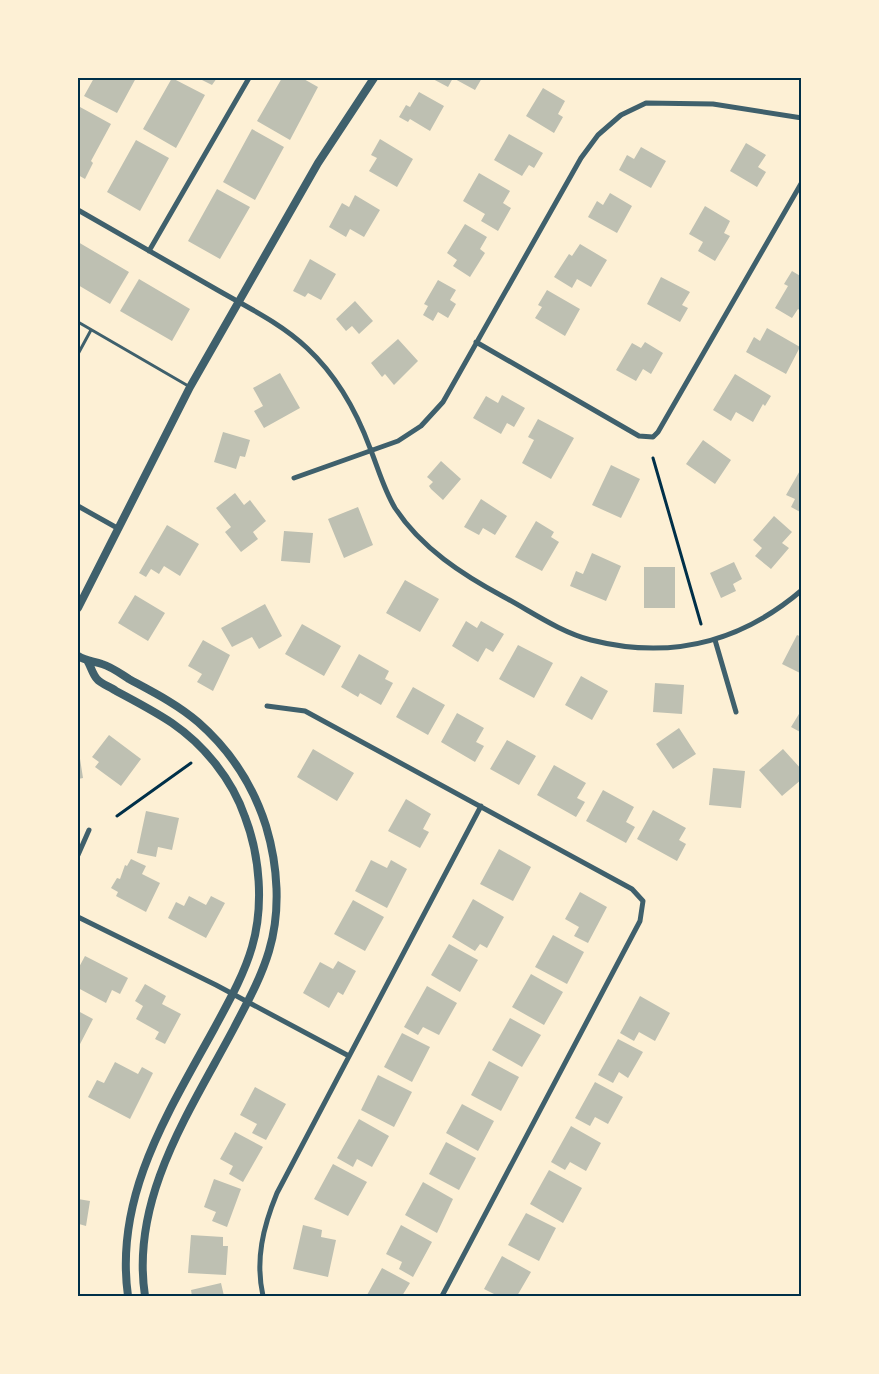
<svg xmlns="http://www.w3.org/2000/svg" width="879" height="1374" font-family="'Nunito Sans',sans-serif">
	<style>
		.building { fill: #bec0b2 }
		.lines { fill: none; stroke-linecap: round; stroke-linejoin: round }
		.path { stroke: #003049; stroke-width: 3 }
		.service { stroke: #3f606c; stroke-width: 3 }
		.minor { stroke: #3f606c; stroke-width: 5 }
		.tertiary { stroke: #3f606c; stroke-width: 8 }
		.neatline { fill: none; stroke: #003049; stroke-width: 2 }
	</style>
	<rect width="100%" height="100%" fill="#fdf0d5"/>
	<path class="building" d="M 94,78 L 136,78 L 117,113 L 84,96 Z
		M 172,78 L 205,95 L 176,148 L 143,129 Z
		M 198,78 L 217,78 L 212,85 Z
		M 282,78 L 302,78 L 318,87 L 290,140 L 257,121 Z
		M 431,78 L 482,78 L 475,90 L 453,78 L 448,87 Z
		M 543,88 L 565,101 L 558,114 L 563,117 L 554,133 L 526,116 Z
		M 419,92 L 444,106 L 430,131 L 410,119 L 408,122 L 399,117 L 406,105 L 410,107 Z
		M 80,107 L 111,124 L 91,161 L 93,163 L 85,179 L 78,175 L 78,111 Z
		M 252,129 L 284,147 L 255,200 L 223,182 Z
		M 509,134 L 543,153 L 534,168 L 529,165 L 522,176 L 494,160 Z
		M 380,139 L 413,159 L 397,187 L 369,171 L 377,158 L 371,155 Z
		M 136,140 L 169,158 L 140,211 L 107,192 Z
		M 746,143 L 766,155 L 758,167 L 766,172 L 757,187 L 730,171 Z
		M 641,147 L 666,161 L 651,188 L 619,170 L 627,155 L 634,159 Z
		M 479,173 L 510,191 L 503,203 L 511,208 L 498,231 L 481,221 L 485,214 L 463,201 Z
		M 217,189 L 250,207 L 220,259 L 188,241 Z
		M 610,193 L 632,206 L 617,233 L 588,217 L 597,201 L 603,205 Z
		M 355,195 L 380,210 L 364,237 L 350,229 L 346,237 L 329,227 L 342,203 L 349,207 Z
		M 705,206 L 730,221 L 724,233 L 730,236 L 715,261 L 698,251 L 703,242 L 689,234 Z
		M 465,224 L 487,237 L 480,249 L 485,253 L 470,277 L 453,266 L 457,260 L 447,253 Z
		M 78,242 L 129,272 L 110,304 L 78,285 Z
		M 580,244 L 607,260 L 591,287 L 577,279 L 572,288 L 554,277 L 569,254 L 572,256 Z
		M 310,259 L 336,274 L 321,300 L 308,293 L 305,297 L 293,291 Z
		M 792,271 L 802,277 L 802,311 L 798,309 L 792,318 L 775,308 L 788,286 L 784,284 Z
		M 661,277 L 690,292 L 682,305 L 688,308 L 680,322 L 647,304 Z
		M 139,279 L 190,309 L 172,341 L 120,311 Z
		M 438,280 L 456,290 L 450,300 L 456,304 L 448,318 L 438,312 L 433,321 L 423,315 L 428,306 L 424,304 Z
		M 547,290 L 580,309 L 565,336 L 535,318 L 542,307 L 538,305 Z
		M 355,301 L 373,321 L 359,334 L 352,326 L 346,331 L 336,319 Z
		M 767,328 L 800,347 L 786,374 L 746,352 L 754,337 L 760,341 Z
		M 398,339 L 418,361 L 394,385 L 385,374 L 382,377 L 371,363 Z
		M 645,342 L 663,353 L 651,374 L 643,369 L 636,381 L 616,370 L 632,343 L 641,348 Z
		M 280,373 L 300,408 L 264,428 L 254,411 L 263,406 L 253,388 Z
		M 735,374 L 771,396 L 765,406 L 763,404 L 753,422 L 736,412 L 731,421 L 713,410 Z
		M 502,395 L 525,408 L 514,427 L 507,423 L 501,434 L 473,418 L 486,396 L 498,403 Z
		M 538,419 L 574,438 L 551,479 L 522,463 L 534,440 L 528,437 Z
		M 223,432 L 250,440 L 245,457 L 240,456 L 236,469 L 214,462 Z
		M 703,440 L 731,460 L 715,484 L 686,464 Z
		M 441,461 L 461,479 L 443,500 L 431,489 L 429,486 L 433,482 L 427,477 Z
		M 611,465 L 640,479 L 621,518 L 592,505 Z
		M 802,467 L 802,513 L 791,507 L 795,499 L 786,495 Z
		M 235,493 L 244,505 L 250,500 L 266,521 L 253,532 L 258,539 L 241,552 L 225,532 L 231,527 L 216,508 Z
		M 481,499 L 507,516 L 495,535 L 483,528 L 479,535 L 464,527 Z
		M 358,507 L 373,545 L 344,558 L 328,519 Z
		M 774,516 L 792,532 L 782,543 L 789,548 L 771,569 L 755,556 L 762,548 L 753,540 Z
		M 536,521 L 554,532 L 551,537 L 559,542 L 542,571 L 515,557 Z
		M 167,525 L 199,544 L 180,576 L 164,566 L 159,574 L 151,569 L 146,577 L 139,573 Z
		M 284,531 L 313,533 L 310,563 L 281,561 Z
		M 592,553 L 621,566 L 606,601 L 570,586 L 576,571 L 583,574 Z
		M 734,562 L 742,579 L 733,584 L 736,591 L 721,598 L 710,573 Z
		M 644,567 L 675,567 L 675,608 L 644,608 Z
		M 405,580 L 439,599 L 420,632 L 386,613 Z
		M 135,595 L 165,613 L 148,641 L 118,623 Z
		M 265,604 L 282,636 L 259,649 L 252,637 L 232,647 L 221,628 Z
		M 466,621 L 477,628 L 481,621 L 504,634 L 493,652 L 486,648 L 478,662 L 452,646 Z
		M 302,624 L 341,646 L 324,676 L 285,654 Z
		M 797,635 L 802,637 L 802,674 L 782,664 Z
		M 203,640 L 230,655 L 213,691 L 197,682 L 202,674 L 188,666 Z
		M 518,645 L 553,663 L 534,698 L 499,679 Z
		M 359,654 L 389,671 L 385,679 L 393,683 L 381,705 L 360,693 L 358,697 L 341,687 Z
		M 581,676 L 608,691 L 592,720 L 565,705 Z
		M 655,683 L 684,685 L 682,714 L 653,712 Z
		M 413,687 L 445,705 L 428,735 L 396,717 Z
		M 802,709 L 802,733 L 791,727 Z
		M 457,713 L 484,728 L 476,742 L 484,746 L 475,762 L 441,742 Z
		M 679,728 L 696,754 L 673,769 L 656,744 Z
		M 109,735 L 141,759 L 121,786 L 95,767 L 99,762 L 92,757 Z
		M 507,740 L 536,756 L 519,785 L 490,769 Z
		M 78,746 L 83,778 L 78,779 Z
		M 313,749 L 354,773 L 337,801 L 297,777 Z
		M 783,749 L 802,770 L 802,779 L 782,796 L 759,770 Z
		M 554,765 L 586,783 L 577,798 L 585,802 L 576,817 L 537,795 Z
		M 713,768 L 745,771 L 741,808 L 709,805 Z
		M 603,790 L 634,807 L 626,822 L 635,827 L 626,843 L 586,821 Z
		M 406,799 L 431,814 L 423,829 L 429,832 L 420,848 L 388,831 Z
		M 653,810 L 686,828 L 679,840 L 686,844 L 677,861 L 637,839 Z
		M 146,811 L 179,818 L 172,850 L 158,847 L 156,857 L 137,853 Z
		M 499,849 L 531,867 L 513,901 L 480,884 Z
		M 131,859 L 146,866 L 142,874 L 160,883 L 146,912 L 116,896 L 118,892 L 111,888 L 117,878 L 120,879 L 125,865 L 127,866 Z
		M 371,860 L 387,868 L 391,860 L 407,869 L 387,908 L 355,891 Z
		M 580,892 L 607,907 L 588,943 L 574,936 L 579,927 L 565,919 Z
		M 189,896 L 206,905 L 211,896 L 225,903 L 206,938 L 168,918 L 176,902 L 184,906 Z
		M 473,899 L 504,917 L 487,948 L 480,944 L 475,951 L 452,937 Z
		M 353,900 L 384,917 L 365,951 L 334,934 Z
		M 553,935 L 584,952 L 567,984 L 535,967 Z
		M 449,944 L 478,960 L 460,992 L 431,975 Z
		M 85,956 L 128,978 L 120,994 L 112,990 L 106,1003 L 78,988 L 78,969 Z
		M 338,961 L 356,971 L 343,995 L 338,992 L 329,1008 L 303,993 L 320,962 L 333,969 Z
		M 531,974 L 563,992 L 544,1025 L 512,1007 Z
		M 145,984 L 166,996 L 162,1004 L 181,1014 L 165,1044 L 155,1039 L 159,1032 L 136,1019 L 143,1006 L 135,1001 Z
		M 427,986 L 457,1003 L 439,1035 L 423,1027 L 418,1035 L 404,1027 Z
		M 640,996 L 670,1013 L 655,1041 L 639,1032 L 634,1041 L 620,1033 Z
		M 78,1011 L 93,1019 L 78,1048 Z
		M 510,1018 L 541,1035 L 522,1067 L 492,1050 Z
		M 402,1033 L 430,1047 L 412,1082 L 384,1067 Z
		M 618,1039 L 643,1052 L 628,1078 L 619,1072 L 613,1083 L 598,1075 Z
		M 489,1061 L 519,1077 L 501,1111 L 471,1095 Z
		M 115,1062 L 138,1074 L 142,1067 L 153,1073 L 130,1119 L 88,1097 L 97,1080 L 104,1083 Z
		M 378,1075 L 412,1092 L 394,1127 L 361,1110 Z
		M 595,1082 L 623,1097 L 608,1124 L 595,1117 L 590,1126 L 575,1118 Z
		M 255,1087 L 286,1104 L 266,1140 L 252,1133 L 257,1124 L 240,1115 Z
		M 462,1104 L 494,1121 L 478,1151 L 446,1133 Z
		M 359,1119 L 389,1136 L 372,1167 L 357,1159 L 353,1167 L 337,1158 Z
		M 571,1126 L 601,1143 L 586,1171 L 570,1162 L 565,1170 L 551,1162 Z
		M 235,1132 L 263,1147 L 243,1182 L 229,1174 L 233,1166 L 220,1159 Z
		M 446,1142 L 476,1158 L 459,1190 L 429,1174 Z
		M 333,1164 L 367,1182 L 348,1216 L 314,1199 Z
		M 549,1170 L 582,1188 L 563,1223 L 530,1204 Z
		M 214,1179 L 241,1189 L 227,1227 L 212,1221 L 216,1212 L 204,1207 Z
		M 423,1182 L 453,1199 L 437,1233 L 405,1215 Z
		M 78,1199 L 90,1201 L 86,1226 L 79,1224 L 79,1228 Z
		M 526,1213 L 556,1228 L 539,1261 L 508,1245 Z
		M 303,1225 L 322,1230 L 321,1237 L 336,1240 L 328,1277 L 293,1269 Z
		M 401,1225 L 432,1242 L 413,1277 L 399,1269 L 402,1262 L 386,1254 Z
		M 191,1235 L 223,1237 L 223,1246 L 228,1246 L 226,1275 L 188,1273 Z
		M 502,1256 L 531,1272 L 517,1296 L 498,1296 L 484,1289 Z
		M 382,1268 L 410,1283 L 402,1296 L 367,1295 Z
		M 221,1283 L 224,1296 L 192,1296 L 191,1290 Z"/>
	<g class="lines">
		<path class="path" d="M 653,458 L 701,624
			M 117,816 L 191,763"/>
		<path class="service" d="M 78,322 L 190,387
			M 78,354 L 91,330"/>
		<path class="minor" d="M 78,210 C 123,236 168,262 214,288 C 245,306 281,323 307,348 C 337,376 356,410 370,448 C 378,468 384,490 395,508 C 421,548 463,575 504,597 C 532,612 560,632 591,640 C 670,660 740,643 802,590
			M 149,251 L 249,78
			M 476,342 L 639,436 L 653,437 L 658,432 L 802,182
			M 294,478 L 398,441 L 421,426 L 443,402 L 581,158 L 598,135 L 621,115 L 646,103 L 713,104 L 802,118
			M 78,506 L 119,529
			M 715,640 L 736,712
			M 267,706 L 305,711 L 632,889 L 643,901 L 640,921 L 442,1296
			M 78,855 L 89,830
			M 78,917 L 216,985 L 349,1056
			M 263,1296 C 255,1260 263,1227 277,1193 L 481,806"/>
		<path class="tertiary" d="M 78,608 L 190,387 L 318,163 L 374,78
			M 78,656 C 86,661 93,661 102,664 C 112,667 121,674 129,679 C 153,692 177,704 198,722 C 230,750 253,785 266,826 C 278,866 281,911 269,951 C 261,978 247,1003 234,1028 C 190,1111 130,1198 145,1296
			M 88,662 C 91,667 93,675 97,679 C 101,684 111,687 116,691 C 135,701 154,711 172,723 C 204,745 232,779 245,817 C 260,856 264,906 252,947 C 244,975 228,1003 214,1029 C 168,1113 114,1196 128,1296"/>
	</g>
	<rect width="879" height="1374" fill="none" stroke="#fdf0d5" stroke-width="158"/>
	<rect x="79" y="79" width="721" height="1216" class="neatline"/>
</svg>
